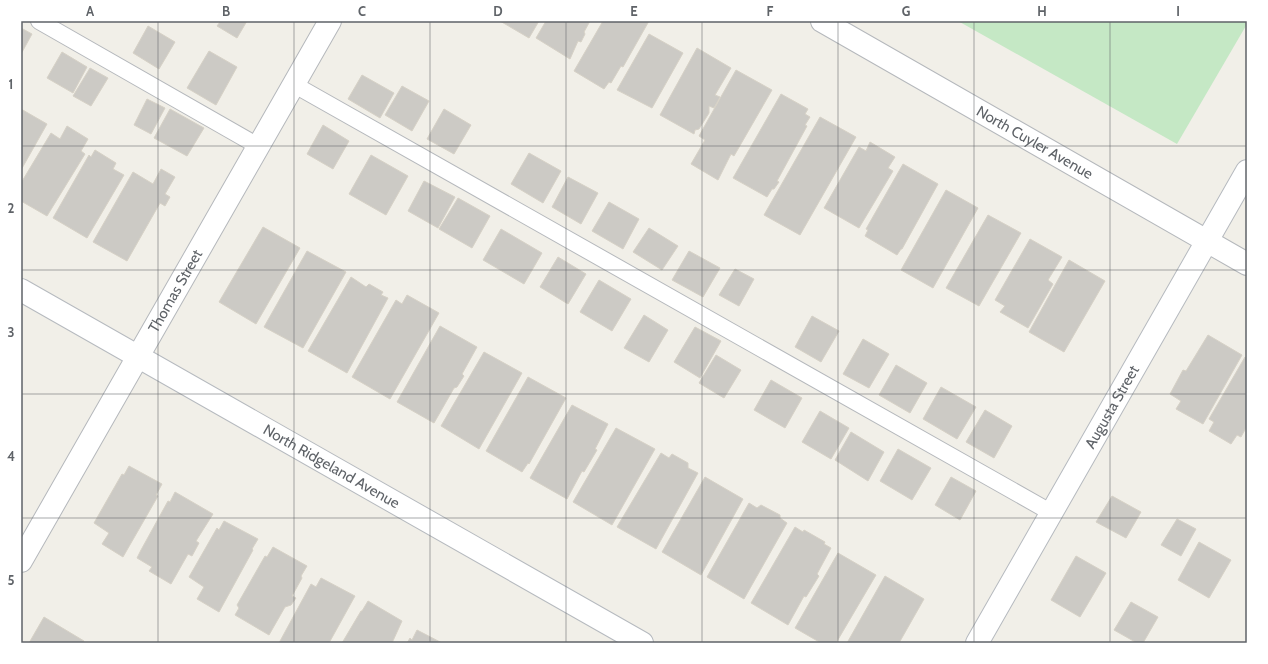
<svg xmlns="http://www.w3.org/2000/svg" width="1268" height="664" font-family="Cabin,sans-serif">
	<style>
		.green { fill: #c5e8c5 }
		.building { fill: #cccac5; stroke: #d6d1c6 }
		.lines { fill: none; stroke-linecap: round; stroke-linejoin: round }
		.lane-casing { stroke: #b5b8bc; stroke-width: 18 }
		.street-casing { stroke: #b5b8bc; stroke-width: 24 }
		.secondary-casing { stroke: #b6babf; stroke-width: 24 }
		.lane { stroke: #fff; stroke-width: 16 }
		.street { stroke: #fff; stroke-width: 22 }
		.secondary { stroke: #fff; stroke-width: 22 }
		.grid { fill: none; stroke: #5f6368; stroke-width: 1; stroke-opacity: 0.55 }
		.labels { text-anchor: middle; stroke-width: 3; stroke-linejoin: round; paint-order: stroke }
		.street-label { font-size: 15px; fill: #5f6368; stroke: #fff }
		.neatline { fill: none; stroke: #5f6368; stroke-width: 1.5 }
		.grid-label { font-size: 13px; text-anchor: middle; font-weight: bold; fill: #5f6368 }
	</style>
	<rect width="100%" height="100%" fill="#f1efe8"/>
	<path class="green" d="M 958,21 L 1247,21 L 1247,24 L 1177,144 Z"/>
	<path class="building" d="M 218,21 L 247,21 L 237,38 L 217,26 L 220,22 Z
		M 500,21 L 539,21 L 529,38 Z
		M 546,21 L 590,21 L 584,32 L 585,34 L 581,42 L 578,41 L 570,59 L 536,38 Z
		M 603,21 L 649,21 L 623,67 L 621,66 L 611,83 L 609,82 L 604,89 L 574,71 Z
		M 148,26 L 175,42 L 159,69 L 133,53 Z
		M 21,28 L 32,34 L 21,54 Z
		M 649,34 L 683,53 L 652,108 L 617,90 Z
		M 697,48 L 731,68 L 715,95 L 720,97 L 714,108 L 709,106 L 709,113 L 699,129 L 695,130 L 694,134 L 660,115 Z
		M 209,51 L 237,67 L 216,105 L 187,88 Z
		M 62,52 L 87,67 L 73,93 L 47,78 Z
		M 90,68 L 108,78 L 91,106 L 73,96 Z
		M 736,70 L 772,90 L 734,156 L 731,154 L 718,180 L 691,164 L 705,140 L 699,136 Z
		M 362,75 L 394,93 L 380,118 L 348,99 Z
		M 402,86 L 429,101 L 412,131 L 385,115 Z
		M 781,94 L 808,109 L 805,114 L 810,117 L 805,125 L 807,126 L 777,181 L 779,182 L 774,189 L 772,189 L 767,197 L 733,178 Z
		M 147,99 L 165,108 L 151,134 L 134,125 Z
		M 21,109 L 47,124 L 21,170 Z
		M 170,109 L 204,128 L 187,156 L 154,138 Z
		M 444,109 L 471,125 L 454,154 L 427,139 Z
		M 820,117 L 856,137 L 800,235 L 764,215 Z
		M 323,125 L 349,141 L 333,169 L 307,154 Z
		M 67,126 L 88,139 L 81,151 L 85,154 L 47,216 L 21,201 L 21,183 L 51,133 L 60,139 Z
		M 870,142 L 895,157 L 888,168 L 893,171 L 859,228 L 824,208 L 859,147 L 866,151 Z
		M 95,150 L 116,163 L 113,169 L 124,175 L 87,238 L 53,218 L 89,155 L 91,157 Z
		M 529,153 L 561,171 L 543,203 L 511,184 Z
		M 371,155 L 408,176 L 386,215 L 349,194 Z
		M 903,164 L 938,184 L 902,249 L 901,249 L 897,255 L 865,236 L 868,230 L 866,229 Z
		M 161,169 L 175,177 L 165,194 L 170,197 L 165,206 L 160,203 L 127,261 L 93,242 L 133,172 L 153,184 Z
		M 568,177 L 598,193 L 581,224 L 552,207 Z
		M 424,181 L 455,197 L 438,228 L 408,211 Z
		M 946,190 L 978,208 L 933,288 L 901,270 Z
		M 458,198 L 490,216 L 472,248 L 439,229 Z
		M 609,202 L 639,219 L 623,249 L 592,231 Z
		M 988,215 L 1021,233 L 979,306 L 946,288 Z
		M 263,227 L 300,248 L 256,324 L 219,302 Z
		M 649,228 L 678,246 L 662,270 L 633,252 Z
		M 501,229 L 542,253 L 524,284 L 483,260 Z
		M 1030,239 L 1062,257 L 1048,280 L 1053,284 L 1028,328 L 1000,312 L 1005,306 L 995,300 Z
		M 307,251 L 346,272 L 303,348 L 264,327 Z
		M 689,251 L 720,268 L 703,297 L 672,280 Z
		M 558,257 L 586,274 L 568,304 L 540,287 Z
		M 1069,260 L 1105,281 L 1064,352 L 1029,332 Z
		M 735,269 L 754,279 L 739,306 L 719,295 Z
		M 351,277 L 366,287 L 369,284 L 383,292 L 381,295 L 388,298 L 347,373 L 308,351 Z
		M 599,280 L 631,299 L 612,331 L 580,312 Z
		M 407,295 L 439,313 L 390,399 L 352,377 L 396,300 L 402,304 Z
		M 644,315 L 668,330 L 649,362 L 624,348 Z
		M 812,316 L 839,331 L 821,362 L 795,347 Z
		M 440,326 L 477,347 L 462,374 L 464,376 L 457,387 L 454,388 L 434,423 L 397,402 Z
		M 695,327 L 721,341 L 700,378 L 674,362 Z
		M 1208,335 L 1242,355 L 1203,424 L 1176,409 L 1181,401 L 1170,394 L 1183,370 L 1186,371 Z
		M 863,339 L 889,354 L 869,388 L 843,374 Z
		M 484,352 L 522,373 L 479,449 L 441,426 Z
		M 716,355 L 741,370 L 724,398 L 699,383 Z
		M 1245,357 L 1247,358 L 1247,426 L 1241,437 L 1237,435 L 1231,444 L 1209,431 L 1214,422 L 1209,419 Z
		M 896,365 L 927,383 L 910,413 L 879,395 Z
		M 528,377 L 566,398 L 529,464 L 528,463 L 522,472 L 486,451 Z
		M 771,380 L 802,398 L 785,428 L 754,410 Z
		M 941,387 L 976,407 L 957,439 L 923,419 Z
		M 572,405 L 608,424 L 595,449 L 597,450 L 584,472 L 582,471 L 567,499 L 530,478 Z
		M 985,410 L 1012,426 L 994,458 L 966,442 Z
		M 820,411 L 849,428 L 831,459 L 802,442 Z
		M 616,428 L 655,449 L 612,525 L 573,502 Z
		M 851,432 L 884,452 L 868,481 L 835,460 Z
		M 898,449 L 931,468 L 912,500 L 880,481 Z
		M 661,453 L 669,458 L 672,454 L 688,463 L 688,468 L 698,473 L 656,549 L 617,527 Z
		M 129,466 L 162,484 L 156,495 L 158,496 L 123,557 L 102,544 L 109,533 L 94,523 L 122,474 L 124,475 Z
		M 705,477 L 743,499 L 701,575 L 662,552 Z
		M 951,477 L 976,491 L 960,520 L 935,505 Z
		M 175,492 L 213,514 L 196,541 L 199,543 L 192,556 L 188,554 L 171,584 L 149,571 L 152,567 L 137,558 L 141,550 L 168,501 L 170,502 Z
		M 1112,496 L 1141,512 L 1126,538 L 1096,522 Z
		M 749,503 L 757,508 L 761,505 L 780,515 L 780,518 L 787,523 L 744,599 L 707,577 Z
		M 1177,519 L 1196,529 L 1181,556 L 1161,545 Z
		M 224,521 L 258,539 L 252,549 L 253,550 L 219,612 L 197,599 L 204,587 L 189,577 L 217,528 L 219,530 Z
		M 795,527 L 803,532 L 804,530 L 825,542 L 824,544 L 831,548 L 817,574 L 819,576 L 806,597 L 804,596 L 788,625 L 751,603 Z
		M 1199,542 L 1231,560 L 1209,598 L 1178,580 Z
		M 273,547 L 307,566 L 301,576 L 302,578 L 292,596 L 296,598 L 291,605 L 285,607 L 269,635 L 235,615 L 239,608 L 237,605 L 265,556 L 267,557 Z
		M 838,553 L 876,575 L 836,643 L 821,643 L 795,628 Z
		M 1076,556 L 1106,573 L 1080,617 L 1051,600 Z
		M 885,576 L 924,599 L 899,643 L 847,643 Z
		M 321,578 L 355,596 L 329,643 L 279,643 L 311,584 L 316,587 Z
		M 368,601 L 402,621 L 392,643 L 342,643 L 361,611 L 362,611 Z
		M 1131,602 L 1158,617 L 1143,643 L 1137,643 L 1114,630 Z
		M 44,617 L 84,641 L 83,643 L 29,643 Z
		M 417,630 L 442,643 L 407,643 L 410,638 L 412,640 Z"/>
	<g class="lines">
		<defs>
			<path id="lane" d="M 39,21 L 258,146
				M 293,84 L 1052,513"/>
			<g id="street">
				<path id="s1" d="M 822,21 L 1247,264"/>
				<path id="s2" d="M 21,561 L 330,21"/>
			</g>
			<g id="secondary">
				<path id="s3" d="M 21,290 L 642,643"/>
				<path id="s4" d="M 977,643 L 1247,171"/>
			</g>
		</defs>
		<use href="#lane" class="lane-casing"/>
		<use href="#street" class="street-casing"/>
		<use href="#secondary" class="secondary-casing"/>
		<use href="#lane" class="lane"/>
		<use href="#street" class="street"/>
		<use href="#secondary" class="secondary"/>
	</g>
	<path class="grid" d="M 158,21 L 158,643M 294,21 L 294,643M 430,21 L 430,643M 566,21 L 566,643M 702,21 L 702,643M 838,21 L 838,643M 974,21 L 974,643M 1110,21 L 1110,643M 21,146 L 1247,146M 21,270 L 1247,270M 21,394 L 1247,394M 21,518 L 1247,518"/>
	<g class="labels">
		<g class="street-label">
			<text dy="5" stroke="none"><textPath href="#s1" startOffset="245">North Cuyler Avenue</textPath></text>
			<text dy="5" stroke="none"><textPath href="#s2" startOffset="311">Thomas Street</textPath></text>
			<text dy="5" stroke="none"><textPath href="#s4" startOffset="272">Augusta Street</textPath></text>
			<text dy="5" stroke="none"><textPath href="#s3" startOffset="357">North Ridgeland Avenue</textPath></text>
		</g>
	</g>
	<rect width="1268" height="664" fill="none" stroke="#ffffff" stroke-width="44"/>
	<rect x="22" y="22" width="1224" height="620" class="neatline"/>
	<g class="grid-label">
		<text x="90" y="16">A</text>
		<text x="226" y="16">B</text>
		<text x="362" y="16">C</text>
		<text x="498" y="16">D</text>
		<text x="634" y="16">E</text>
		<text x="770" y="16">F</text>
		<text x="906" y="16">G</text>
		<text x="1042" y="16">H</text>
		<text x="1178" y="16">I</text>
		<text x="11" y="89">1</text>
		<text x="11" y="213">2</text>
		<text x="11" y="337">3</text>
		<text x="11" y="461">4</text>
		<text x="11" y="585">5</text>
	</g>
</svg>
